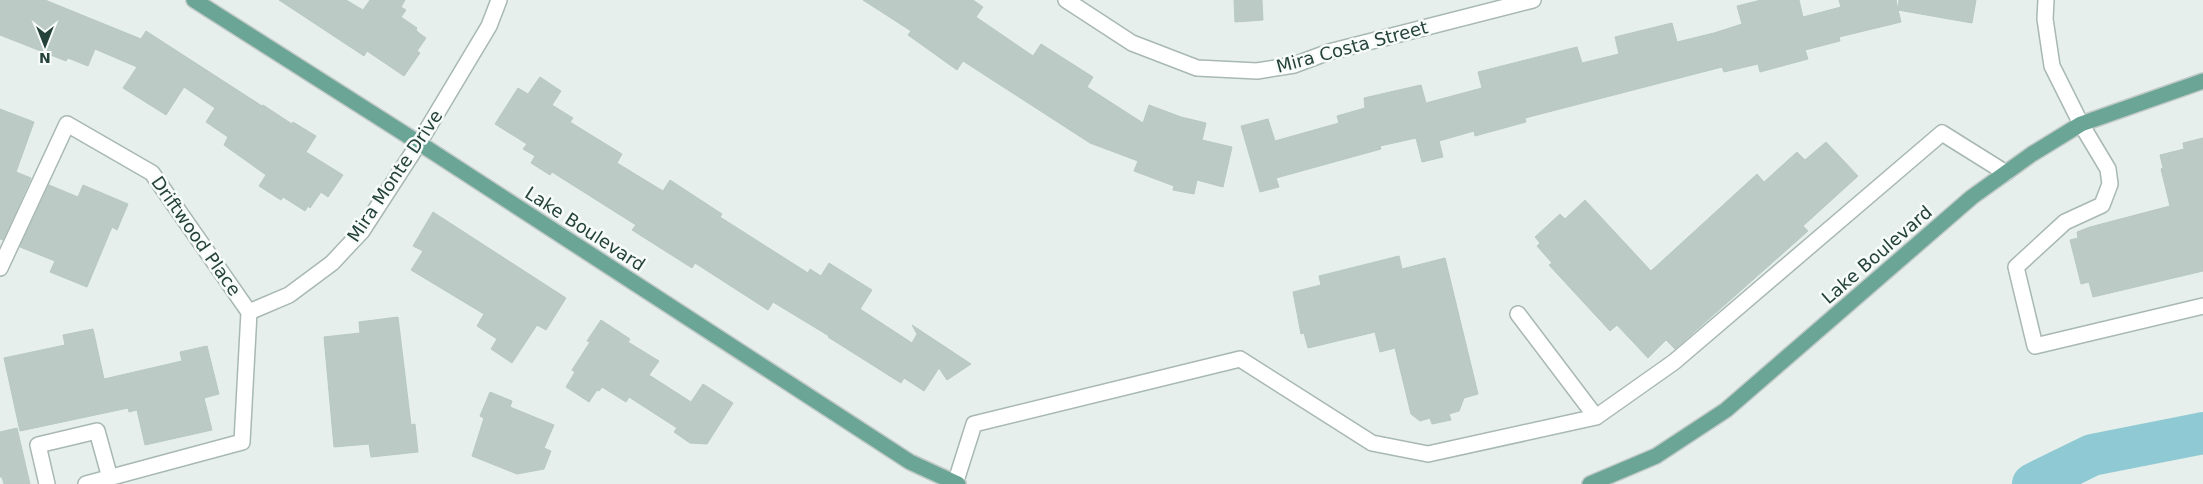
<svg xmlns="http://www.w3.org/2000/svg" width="2203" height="484" font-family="'DejaVu Sans',sans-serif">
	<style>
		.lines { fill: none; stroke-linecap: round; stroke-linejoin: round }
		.river { stroke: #8ec9d4; stroke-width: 42 }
		.building { fill: #bbcac4; stroke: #b8c9c2 }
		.minor-casing { stroke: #a8b8b2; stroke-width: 18 }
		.major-casing { stroke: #c2cac8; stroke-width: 18 }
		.minor { stroke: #fff; stroke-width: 15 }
		.major { stroke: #6aa596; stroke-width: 15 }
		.labels { text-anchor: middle; stroke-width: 5; stroke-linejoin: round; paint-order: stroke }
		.street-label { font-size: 18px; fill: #24423a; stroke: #f7fbf9 }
	</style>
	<rect width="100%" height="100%" fill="#e6efeb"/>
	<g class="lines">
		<path class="river" d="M 2033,484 L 2092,455 L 2203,433"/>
	</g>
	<path class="building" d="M 0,0 L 45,0 L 141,39 L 146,31 L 262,106 L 263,105 L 292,124 L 293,122 L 316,136 L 306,152 L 343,175 L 328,197 L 321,192 L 310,208 L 308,206 L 305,211 L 283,197 L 281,200 L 259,186 L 266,175 L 224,145 L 228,137 L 206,122 L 215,108 L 184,87 L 166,115 L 123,88 L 137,67 L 95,49 L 88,66 L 68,58 L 66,61 L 0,35 Z
		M 279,0 L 346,0 L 363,10 L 370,0 L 405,0 L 401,7 L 406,10 L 401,17 L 417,28 L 416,30 L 419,33 L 426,38 L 417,51 L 420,53 L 404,76 L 367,51 L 364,56 Z
		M 863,0 L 973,0 L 983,7 L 976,17 L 1033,56 L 1041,44 L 1093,77 L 1087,87 L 1143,123 L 1149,105 L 1181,117 L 1206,123 L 1202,140 L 1232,147 L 1223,187 L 1197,180 L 1194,194 L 1173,190 L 1174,186 L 1134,171 L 1138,161 L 1090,143 L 963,61 L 957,70 L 908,35 L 911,31 Z
		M 1234,0 L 1262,0 L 1263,20 L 1235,22 Z
		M 1761,0 L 1799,0 L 1803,17 L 1841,7 L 1839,0 L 1896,0 L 1898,10 L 1899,0 L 1976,0 L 1972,23 L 1898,10 L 1901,22 L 1839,37 L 1840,41 L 1805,50 L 1808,59 L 1760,72 L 1758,64 L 1724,72 L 1722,67 L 1525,118 L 1526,122 L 1475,136 L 1474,131 L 1439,141 L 1443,157 L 1422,162 L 1416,138 L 1380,146 L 1381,149 L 1276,178 L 1279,187 L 1260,192 L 1241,126 L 1268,119 L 1275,141 L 1339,123 L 1337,116 L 1365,108 L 1364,98 L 1390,92 L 1421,85 L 1426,103 L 1482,88 L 1478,72 L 1577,47 L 1582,63 L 1619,54 L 1615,37 L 1672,23 L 1677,42 L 1714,33 L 1742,24 L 1737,6 Z
		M 540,77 L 561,91 L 552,105 L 573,118 L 570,122 L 622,154 L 617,163 L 663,191 L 670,180 L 722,214 L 720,217 L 808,273 L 810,269 L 821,276 L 829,263 L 872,290 L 860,309 L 912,343 L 917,334 L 912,325 L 971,364 L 947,380 L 939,368 L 924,391 L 904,378 L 901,383 L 828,337 L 829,336 L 773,302 L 768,310 L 695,263 L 692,268 L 632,230 L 636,225 L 552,172 L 550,175 L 531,163 L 535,156 L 523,149 L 527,144 L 495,124 L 518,88 L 528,94 Z
		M 0,109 L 34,122 L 16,172 L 31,178 L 3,240 L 0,239 Z
		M 2203,138 L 2203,271 L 2093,297 L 2089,282 L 2081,284 L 2070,240 L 2078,238 L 2077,232 L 2090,227 L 2170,206 L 2161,169 L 2163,168 L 2160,155 L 2184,149 L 2183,143 Z
		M 1826,142 L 1858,176 L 1803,226 L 1808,231 L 1675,349 L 1666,340 L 1648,358 L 1617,325 L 1610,331 L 1549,265 L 1552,263 L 1537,246 L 1540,243 L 1535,237 L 1560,214 L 1565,219 L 1585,200 L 1651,271 L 1757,174 L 1764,182 L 1797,152 L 1805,160 Z
		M 49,185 L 78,197 L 83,185 L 128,204 L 117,230 L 112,227 L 87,287 L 50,272 L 55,261 L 20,247 Z
		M 433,212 L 566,298 L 546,330 L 537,325 L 512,363 L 491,349 L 497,339 L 477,326 L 484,314 L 411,270 L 423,251 L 413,246 Z
		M 1399,256 L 1402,269 L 1445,258 L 1478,394 L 1464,398 L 1459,411 L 1449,414 L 1451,420 L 1432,424 L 1430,418 L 1420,421 L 1411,414 L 1395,348 L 1380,352 L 1375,332 L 1308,348 L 1304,333 L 1301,334 L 1293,292 L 1321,285 L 1319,276 Z
		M 398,317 L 411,425 L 415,424 L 418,452 L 371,457 L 369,444 L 334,447 L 324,337 L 360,333 L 359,322 Z
		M 601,320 L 630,339 L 628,342 L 659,361 L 649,375 L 691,402 L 703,384 L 733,403 L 707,444 L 690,443 L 674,432 L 677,428 L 629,397 L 626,402 L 602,387 L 599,391 L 597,390 L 589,402 L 566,387 L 575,372 L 572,370 L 590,342 L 587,341 Z
		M 93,329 L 104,379 L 182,361 L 180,352 L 207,346 L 219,394 L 204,398 L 212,430 L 145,445 L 137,410 L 129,412 L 128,408 L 20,431 L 4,358 L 65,345 L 63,335 Z
		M 490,392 L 512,401 L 510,407 L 554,425 L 544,448 L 551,451 L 544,469 L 517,474 L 472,456 L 484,418 L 480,416 Z
		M 17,428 L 30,484 L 4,484 L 2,477 L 0,477 L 0,432 Z"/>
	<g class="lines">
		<defs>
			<path id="minor" d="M 1066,0 L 1132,43 L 1197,68 L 1257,71 L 1294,65 L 1329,52 L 1533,0
				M 2046,0 L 2045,19 L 2052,66 L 2081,124 L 2108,169 L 2110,184 L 2102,205 L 2065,222 L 2016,267 L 2035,346 L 2203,306
				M 0,268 L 67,124 L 152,173 L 249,312
				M 249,312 L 289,295 L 332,263 L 362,231 L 419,143 L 489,26 L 499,0
				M 1518,314 L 1596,417
				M 47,484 L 38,445 L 97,431 L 110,478
				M 86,484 L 242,442 L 249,312
				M 955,484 L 974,424 L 1240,359 L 1372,443 L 1428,454 L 1596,417 L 1674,362 L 1942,133 L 2006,173"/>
			<path id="major" d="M 194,0 L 419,143 L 910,462 L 958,484
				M 1590,484 L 1656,456 L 1726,410 L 1972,197 L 2032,154 L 2081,124 L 2203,81"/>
		</defs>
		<use href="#minor" class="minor-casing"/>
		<use href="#major" class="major-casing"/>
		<use href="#minor" class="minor"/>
		<use href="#major" class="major"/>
	</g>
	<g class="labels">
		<g class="street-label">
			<text transform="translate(1352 47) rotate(-15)" y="6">Mira Costa Street</text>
			<text transform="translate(395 176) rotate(-56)" y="6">Mira Monte Drive</text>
			<text transform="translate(585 229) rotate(33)" y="6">Lake Boulevard</text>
			<text transform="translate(196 236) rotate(55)" y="6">Driftwood Place</text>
			<text transform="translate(1877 255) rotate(-41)" y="6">Lake Boulevard</text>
		</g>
	</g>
	<g transform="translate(45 45) rotate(180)" stroke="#f7fbf9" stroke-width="4" paint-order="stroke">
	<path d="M0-4L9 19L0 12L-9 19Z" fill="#24423a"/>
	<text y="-8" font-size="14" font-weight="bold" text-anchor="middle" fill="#24423a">N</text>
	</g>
</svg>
